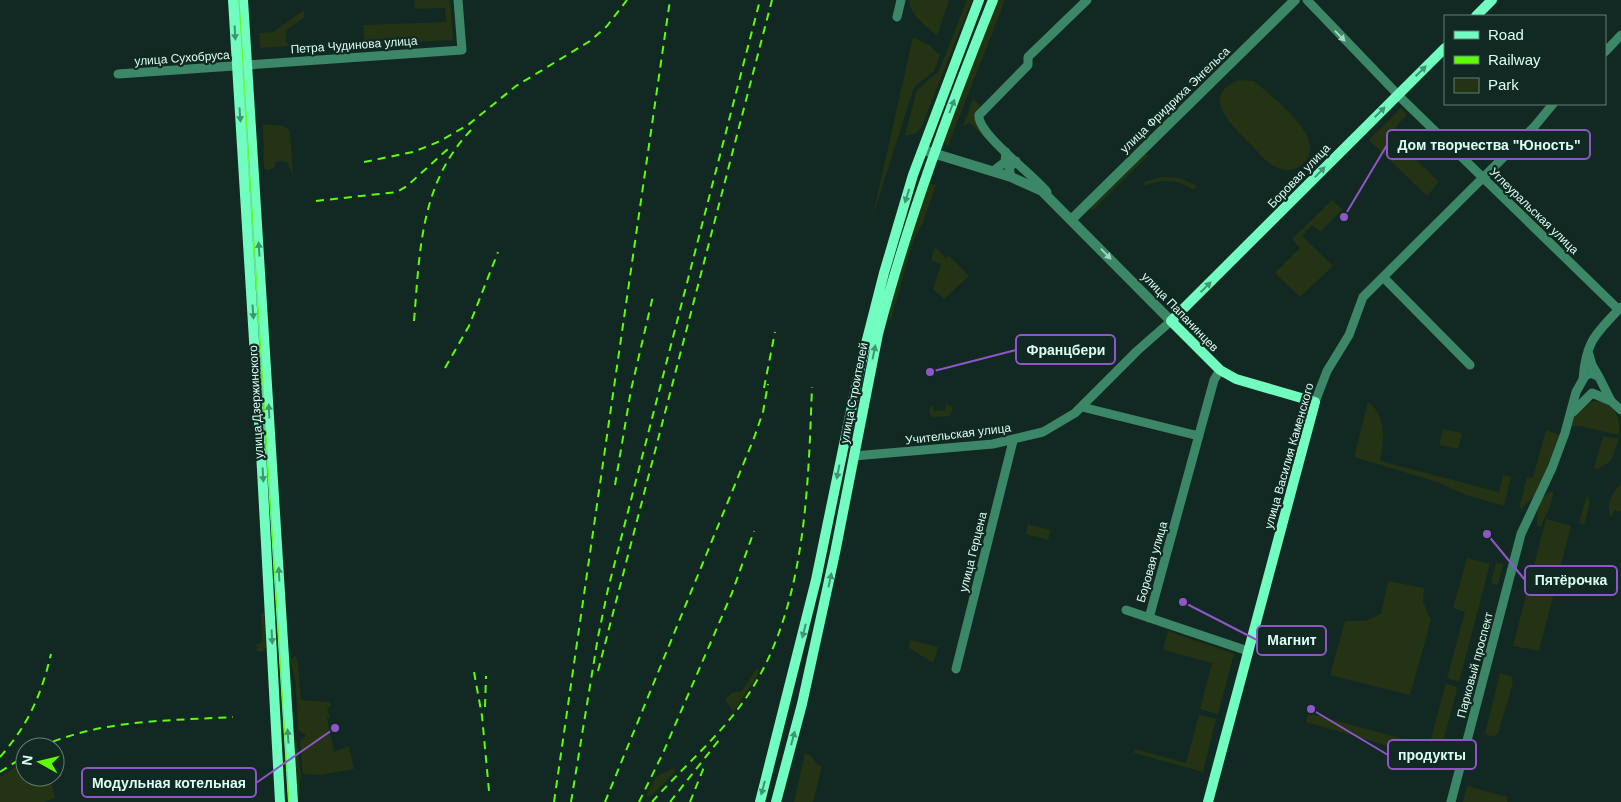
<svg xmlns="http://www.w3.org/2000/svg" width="1621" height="802" font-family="Helvetica,sans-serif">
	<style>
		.green { fill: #233314 }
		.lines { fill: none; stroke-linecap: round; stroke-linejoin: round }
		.minor { stroke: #3c8768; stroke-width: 9 }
		.tertiary { stroke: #3c8768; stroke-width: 10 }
		.secondary { stroke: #71fdc0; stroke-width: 10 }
		.tram { stroke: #5ffc08; stroke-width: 1 }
		.rail { stroke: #5ffc08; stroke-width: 2; stroke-dasharray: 8 6; stroke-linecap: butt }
		.oneway { fill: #419371 }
		.oneway2 { fill: #a2d5c2 }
		.labels { text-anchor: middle; stroke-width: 4.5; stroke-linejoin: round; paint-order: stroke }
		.street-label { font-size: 12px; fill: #d9fff2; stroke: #112922 }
		.leader { fill: none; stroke: #8e56c9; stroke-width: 2 }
		.callout-dot { fill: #8e56c9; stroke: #112922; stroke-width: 2 }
		.callout { fill: #112922; stroke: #8e56c9; stroke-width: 2 }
		.callout-label { font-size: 14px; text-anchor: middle; font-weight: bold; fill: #d9fff2 }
	</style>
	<rect width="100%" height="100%" fill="#112922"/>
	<path class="green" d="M 414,0 L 450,0 L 453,40 L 365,45 L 363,25 L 446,22 L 445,8 L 415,9 Z
		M 909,0 L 949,0 L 937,36 C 926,24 911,18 909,0 Z
		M 967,0 L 972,0 L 921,128 L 915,134 L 905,136 L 916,93 L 919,88 L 939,71 Z
		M 997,0 L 1005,0 L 947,148 L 943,139 Z
		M 304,10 L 304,18 L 286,30 L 286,41 L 290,46 L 260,48 L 259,33 L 273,32 Z
		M 913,37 L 930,46 L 940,55 L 934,71 L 914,87 L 872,219 Z
		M 1239,80 L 1253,81 L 1260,86 C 1277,102 1333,142 1300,166 C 1293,171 1283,171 1275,167 C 1265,162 1258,151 1250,144 C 1233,126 1198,96 1239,80 Z
		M 973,99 L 981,106 C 968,126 984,125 986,139 L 970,123 L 963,126 Z
		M 1401,108 L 1407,114 L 1390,134 L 1439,182 L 1427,196 L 1369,140 Z
		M 263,124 L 284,126 L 290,131 L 293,176 L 287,162 L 276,161 L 274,168 L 268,170 L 264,168 Z
		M 1144,155 L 1149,155 L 1092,211 L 1090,208 Z
		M 1160,177 L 1180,178 L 1197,186 L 1194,190 C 1179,180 1162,178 1145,186 L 1144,182 Z
		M 928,183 L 936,185 L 923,222 L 913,242 L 890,323 C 884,312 922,202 928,183 Z
		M 1332,200 L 1342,210 L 1320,232 L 1312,225 L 1302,236 L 1333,266 L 1300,297 L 1275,273 L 1300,248 L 1292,239 Z
		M 935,247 L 946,258 L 948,255 L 969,276 L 944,299 L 933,289 L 941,264 L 931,260 Z
		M 1053,335 L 1066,350 L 1065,356 L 1058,362 L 1052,360 L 1041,349 Z
		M 1595,401 C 1615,402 1621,417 1619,435 L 1580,426 L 1571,427 C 1574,413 1580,403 1595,401 Z
		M 1368,402 C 1387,416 1384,440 1380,461 L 1499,492 L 1503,475 L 1511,477 L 1504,506 L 1466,495 L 1434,481 L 1354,457 Z
		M 946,404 L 953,407 L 950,416 L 933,417 L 929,414 L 930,408 L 933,405 L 934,411 L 945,410 Z
		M 1443,429 L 1462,433 L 1458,449 L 1439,445 Z
		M 1546,430 L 1561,435 L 1536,494 L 1522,508 L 1519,508 L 1527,477 L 1533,478 Z
		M 1603,436 L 1619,439 L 1611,461 L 1598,469 L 1594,468 Z
		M 1621,484 L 1621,512 L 1614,510 L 1612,517 C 1604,507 1612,492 1621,484 Z
		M 1553,491 C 1554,504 1544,515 1541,527 L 1537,526 C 1537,513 1537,495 1553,491 Z
		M 1587,494 L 1590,503 L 1584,525 L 1579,523 Z
		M 1546,519 L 1571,526 L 1539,651 L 1513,646 Z
		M 1028,524 L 1051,530 L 1048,540 L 1026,534 Z
		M 1467,558 L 1490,564 L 1459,682 L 1447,678 L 1465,612 L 1453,608 Z
		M 1496,563 L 1503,564 L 1498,585 L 1491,583 Z
		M 1388,581 L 1424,588 L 1423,602 L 1431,620 L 1410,695 L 1330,675 L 1345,621 L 1365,621 L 1381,614 Z
		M 261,613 L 264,613 L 266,646 L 264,651 L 257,652 L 256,644 L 261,643 L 262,640 Z
		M 1168,631 L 1234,654 L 1218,714 L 1200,709 L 1212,663 L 1163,650 Z
		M 910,640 L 938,647 L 933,663 L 909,648 Z
		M 296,656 L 298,664 L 301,700 L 330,702 L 331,706 L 327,708 L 330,717 L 327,718 L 334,752 L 349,746 L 354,769 L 320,775 L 303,774 L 300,741 L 306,735 L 298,730 L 296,685 L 290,659 Z
		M 756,669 L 759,669 L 757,676 L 733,712 L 725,699 L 732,693 L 742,691 Z
		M 1500,673 L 1511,676 L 1513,683 L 1498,733 L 1494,737 L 1485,734 Z
		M 1446,683 L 1456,687 L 1457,690 L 1436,768 L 1398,749 L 1306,722 L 1308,713 L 1429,746 Z
		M 1199,715 L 1216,719 L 1203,772 L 1134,753 L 1135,749 L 1186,763 Z
		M 294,739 L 297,740 L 301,777 L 299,800 L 294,794 Z
		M 805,753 L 810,755 L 818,765 L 822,766 L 813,802 L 794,802 Z
		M 25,761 L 25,777 L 47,777 L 51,782 L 55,798 L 44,802 L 0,802 L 0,777 Z
		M 673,768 L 675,772 L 651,796 L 646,796 L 656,777 Z
		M 1467,786 L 1508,797 L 1507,802 L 1463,802 Z"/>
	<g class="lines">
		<path class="minor" d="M 1307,0 L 1403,100 L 1619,310
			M 897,17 L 901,0
			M 1605,52 L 1621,35
			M 118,74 L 462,50 L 458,0
			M 993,171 L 1005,162 L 1006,152
			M 1011,177 L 1009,168 L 1016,161
			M 1047,192 C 1034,175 977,134 979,115 L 1028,65 L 1028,57 L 1087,0
			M 1383,277 L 1470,365
			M 1588,351 L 1592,365 L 1599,377
			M 1583,379 C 1586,340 1596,334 1621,307
			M 1315,402 L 1327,371 L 1349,335 L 1363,297 L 1534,127 L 1553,104
			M 1082,407 L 1199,436
			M 1573,412 L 1592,393 L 1611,401
			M 854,456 L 993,444 L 1043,432 L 1075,413 L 1137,351 L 1171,321
			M 1126,610 L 1248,651
			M 1149,618 L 1214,380 L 1220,370
			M 956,669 L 1013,441
			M 1451,802 L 1521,534 L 1552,468 L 1565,433 L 1576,392 L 1585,376 L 1591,373 L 1599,377 L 1611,401 L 1621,410"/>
		<path class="tertiary" d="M 923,150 L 1011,177 L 1042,191 L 1171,321
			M 1072,219 L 1295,0"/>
		<path class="secondary" d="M 233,0 L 262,470 L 280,802
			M 243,0 L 293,802
			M 1476,16 L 1492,0
			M 760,802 L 816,580 L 860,367 L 884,273 L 913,175 L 979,0
			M 776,802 L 802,704 L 835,553 L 878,334 C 908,219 949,110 993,0
			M 1208,802 L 1315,402 L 1236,379 L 1220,370 L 1171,321 L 1445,48"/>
		<path class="tram" d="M 239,0 L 289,802"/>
		<path class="rail" d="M 364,162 L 413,152 L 438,142 L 468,125 L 516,86 L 590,41 L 607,26 L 627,0
			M 316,201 L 397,192 L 407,186 L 450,147
			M 414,321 C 420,250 420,182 473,128
			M 445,368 L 469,326 L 498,252
			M 764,388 L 775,332
			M 615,485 L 631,390 L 653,296
			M 598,671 L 772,0
			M 474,672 L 482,716 L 489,791
			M 485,707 L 486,676
			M 40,747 C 103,719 166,721 233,717
			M 0,757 C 28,725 41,696 51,654
			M 0,772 L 25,756
			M 554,802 L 670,0
			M 571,802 L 598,637 L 608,589 L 760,0
			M 605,802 L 754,438 L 763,412 L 768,384
			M 639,802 L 663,753 L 732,593 L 754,531
			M 652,802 C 683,767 719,737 746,698 C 806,610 808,490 812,387
			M 670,802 L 719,740
			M 690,802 L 704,767"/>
	</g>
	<defs><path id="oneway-solid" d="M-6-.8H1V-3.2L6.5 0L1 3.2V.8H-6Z" transform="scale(1.25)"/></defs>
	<g class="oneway">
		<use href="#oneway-solid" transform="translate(235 33) rotate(87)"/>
		<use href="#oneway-solid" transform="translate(1421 71) rotate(-44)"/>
		<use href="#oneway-solid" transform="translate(952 106) rotate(-69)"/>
		<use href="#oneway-solid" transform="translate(1380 112) rotate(-45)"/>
		<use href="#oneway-solid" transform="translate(240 115) rotate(86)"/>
		<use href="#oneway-solid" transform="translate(1320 172) rotate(-46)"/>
		<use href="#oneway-solid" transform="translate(907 196) rotate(108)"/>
		<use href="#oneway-solid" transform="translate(259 249) rotate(-94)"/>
		<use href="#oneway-solid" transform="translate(1206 287) rotate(-44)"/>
		<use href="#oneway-solid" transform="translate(253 312) rotate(86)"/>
		<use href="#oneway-solid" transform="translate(874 352) rotate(-79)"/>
		<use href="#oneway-solid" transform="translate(269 411) rotate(-93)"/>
		<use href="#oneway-solid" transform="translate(838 472) rotate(101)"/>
		<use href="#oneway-solid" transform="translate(263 475) rotate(87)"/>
		<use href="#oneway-solid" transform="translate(279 574) rotate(-93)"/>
		<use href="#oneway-solid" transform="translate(830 580) rotate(-78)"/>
		<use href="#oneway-solid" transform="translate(804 631) rotate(104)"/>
		<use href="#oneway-solid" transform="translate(272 637) rotate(87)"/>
		<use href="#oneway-solid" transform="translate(288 736) rotate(-94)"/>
		<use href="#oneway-solid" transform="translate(793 738) rotate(-75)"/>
		<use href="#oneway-solid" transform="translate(763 788) rotate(105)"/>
	</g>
	<g class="oneway2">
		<use href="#oneway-solid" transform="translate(1340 36) rotate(46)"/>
		<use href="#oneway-solid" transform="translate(1106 254) rotate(46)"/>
	</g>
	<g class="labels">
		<g class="street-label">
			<text transform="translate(354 45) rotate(-4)" y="4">Петра Чудинова улица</text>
			<text transform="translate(182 58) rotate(-4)" y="4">улица Сухобруса</text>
			<text transform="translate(1175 100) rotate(-44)" y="4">улица Фридриха Энгельса</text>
			<text transform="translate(1299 176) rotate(-46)" y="4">Боровая улица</text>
			<text transform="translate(1534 211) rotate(44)" y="4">Углеуральская улица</text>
			<text transform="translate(1180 312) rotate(46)" y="4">улица Папанинцев</text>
			<text transform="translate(854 393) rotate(-79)" y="4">улица Строителей</text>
			<text transform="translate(256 402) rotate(-93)" y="4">улица Дзержинского</text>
			<text transform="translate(958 434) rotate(-7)" y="4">Учительская улица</text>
			<text transform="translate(1289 456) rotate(-74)" y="4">улица Василия Каменского</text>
			<text transform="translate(973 552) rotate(-76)" y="4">улица Герцена</text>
			<text transform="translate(1152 562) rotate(-74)" y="4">Боровая улица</text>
			<text transform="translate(1475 665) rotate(-75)" y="4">Парковый проспект</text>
		</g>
	</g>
	<path class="leader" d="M1344 217L1387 145M930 372L1016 350M1487 534L1525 580M1183 602L1257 640M1311 709L1388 755M335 728L256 783"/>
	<g class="callout-dot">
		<circle cx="1344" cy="217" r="5"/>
		<circle cx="930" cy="372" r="5"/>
		<circle cx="1487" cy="534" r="5"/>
		<circle cx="1183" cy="602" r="5"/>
		<circle cx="1311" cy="709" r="5"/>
		<circle cx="335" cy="728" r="5"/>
	</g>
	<g class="callout">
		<rect x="1387" y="130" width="203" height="29" rx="5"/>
		<rect x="1016" y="335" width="99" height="29" rx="5"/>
		<rect x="1525" y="566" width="92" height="29" rx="5"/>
		<rect x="1257" y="626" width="69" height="29" rx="5"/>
		<rect x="1388" y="740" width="88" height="29" rx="5"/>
		<rect x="82" y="768" width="174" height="29" rx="5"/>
	</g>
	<g class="callout-label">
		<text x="1489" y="150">Дом творчества "Юность"</text>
		<text x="1066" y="355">Францбери</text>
		<text x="1571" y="585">Пятёрочка</text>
		<text x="1292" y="645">Магнит</text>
		<text x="1432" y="760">продукты</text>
		<text x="169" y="788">Модульная котельная</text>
	</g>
	<rect x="1444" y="15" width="162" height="90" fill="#112922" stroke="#617f75"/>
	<rect x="1454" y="31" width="25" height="8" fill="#71fdc0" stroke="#617f75"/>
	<text x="1488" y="40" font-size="15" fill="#d9fff2">Road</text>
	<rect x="1454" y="56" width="25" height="8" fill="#5ffc08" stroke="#617f75"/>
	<text x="1488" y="65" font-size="15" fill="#d9fff2">Railway</text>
	<rect x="1454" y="78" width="25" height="15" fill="#233314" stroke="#617f75"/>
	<text x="1488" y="90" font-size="15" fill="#d9fff2">Park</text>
	<g transform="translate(40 762) rotate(278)"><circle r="24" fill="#112922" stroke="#617f75"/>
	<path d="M0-4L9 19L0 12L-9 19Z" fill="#5ffc08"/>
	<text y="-8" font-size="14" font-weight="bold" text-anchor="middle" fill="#d9fff2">N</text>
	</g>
</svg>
